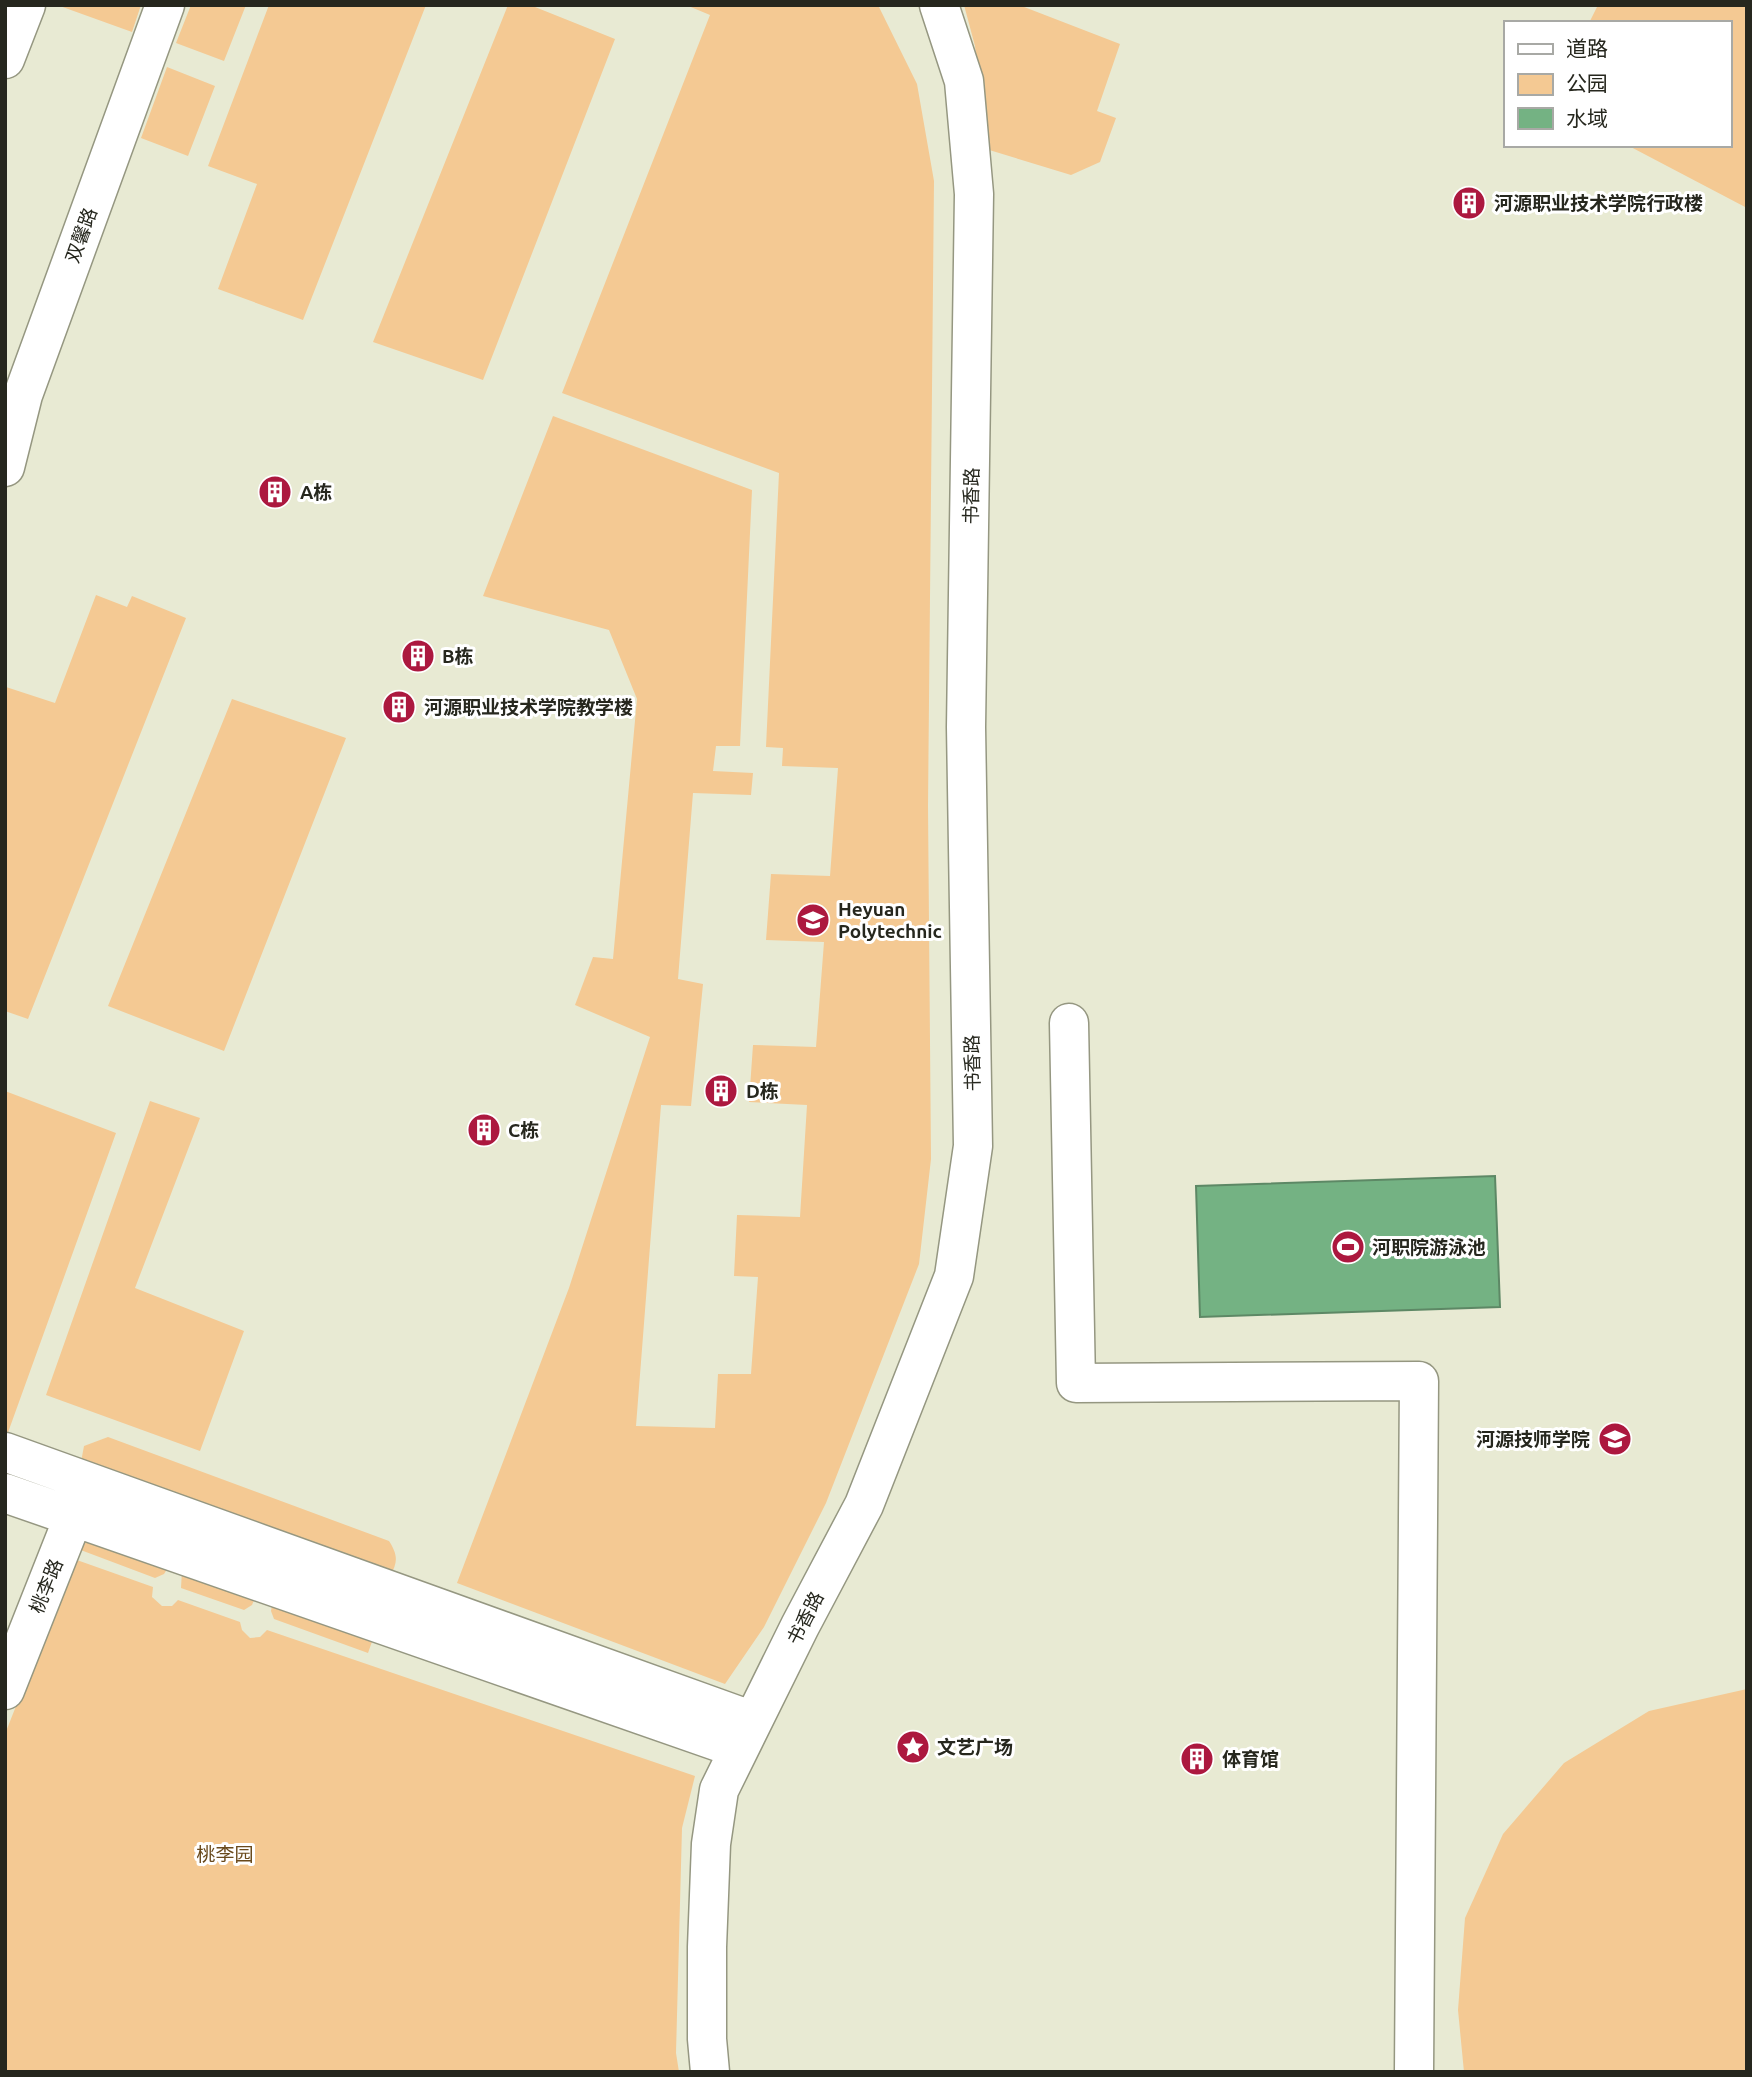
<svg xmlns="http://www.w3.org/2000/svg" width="1752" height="2077" font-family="Ubuntu,'Noto Sans SC',sans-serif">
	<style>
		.green { fill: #f4c993 }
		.water { fill: #74b283; stroke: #5d8865; stroke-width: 2 }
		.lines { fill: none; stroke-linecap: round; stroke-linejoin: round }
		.minor-casing { stroke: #959781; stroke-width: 41 }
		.minor { stroke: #fff; stroke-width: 38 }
		.labels { text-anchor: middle; stroke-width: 6; stroke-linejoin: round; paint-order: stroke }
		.poi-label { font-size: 19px; font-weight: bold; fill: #26271e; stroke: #fff; text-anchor: start }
		.street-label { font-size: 19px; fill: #26271e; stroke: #fff }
		.park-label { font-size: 19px; fill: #69491b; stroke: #fff }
	</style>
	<rect width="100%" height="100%" fill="#e8ead3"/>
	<path class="green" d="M 57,5 L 141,5 L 132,32 Z
		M 191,5 L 246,5 L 224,61 L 176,43 Z
		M 269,5 L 426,5 L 303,320 L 218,289 L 257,184 L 208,166 Z
		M 508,5 L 530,5 L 615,39 L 483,380 L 373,342 Z
		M 686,5 L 878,5 L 917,84 L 934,181 L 928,806 L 931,1159 L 919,1264 L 826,1503 L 764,1627 L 725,1684 L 457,1583 L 569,1288 L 650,1037 L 575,1005 L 593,957 L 613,959 L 637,699 L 609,630 L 483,596 L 553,416 L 752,490 L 740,746 L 716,746 L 713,771 L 753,773 L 751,795 L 693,793 L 678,979 L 703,984 L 691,1106 L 661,1105 L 636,1426 L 715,1428 L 718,1374 L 751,1374 L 758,1277 L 734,1276 L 737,1215 L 800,1217 L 807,1105 L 749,1102 L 753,1045 L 816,1047 L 824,942 L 766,940 L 771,874 L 830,876 L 838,768 L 782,766 L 783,748 L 766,747 L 779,473 L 562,393 L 710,15 Z
		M 964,5 L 1019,5 L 1120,44 L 1097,111 L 1116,118 L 1100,162 L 1071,175 L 986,149 L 975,46 Z
		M 1598,5 L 1747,5 L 1747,208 L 1627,145 L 1729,145 L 1729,23 L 1589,23 Z
		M 167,67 L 215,86 L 188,156 L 141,138 Z
		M 96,595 L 127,607 L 132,596 L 186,618 L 28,1019 L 5,1011 L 5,689 L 6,687 L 55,703 Z
		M 232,699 L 346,738 L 224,1051 L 108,1006 Z
		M 5,1091 L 116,1133 L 6,1438 L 5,1437 Z
		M 150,1101 L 200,1118 L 135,1288 L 244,1331 L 200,1451 L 46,1395 Z
		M 108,1437 L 389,1541 C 398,1555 398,1562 390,1576 L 81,1462 L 84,1446 Z
		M 82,1535 L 169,1566 L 164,1574 L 155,1578 L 78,1549 Z
		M 74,1559 L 153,1587 L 152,1597 L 162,1606 L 172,1606 L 178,1600 L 240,1622 L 242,1630 L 250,1638 L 260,1637 L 267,1630 L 695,1776 L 682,1828 L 676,2053 L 679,2072 L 5,2072 L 5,1734 Z
		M 182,1570 L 256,1595 L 252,1605 L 244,1610 L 181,1588 Z
		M 273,1600 L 374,1636 L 368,1653 L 274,1619 L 271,1611 Z
		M 1747,1689 L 1747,2072 L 1464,2072 L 1458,2010 L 1465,1918 L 1503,1834 L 1564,1763 L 1649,1711 Z"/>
	<path class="water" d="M 1495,1176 L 1500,1307 L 1200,1317 L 1196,1186 Z"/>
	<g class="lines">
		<defs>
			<path id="minor" d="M 5,59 L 26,5
				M 5,467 L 23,395 L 165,5
				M 1069,1023 L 1076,1383 L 1419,1381 L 1414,2072
				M 5,1452 L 753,1721
				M 5,1493 L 739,1749
				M 5,1690 L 83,1493
				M 710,2072 L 707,2039 L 707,1947 L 711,1844 L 719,1790 L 800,1626 L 864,1505 L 954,1276 L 973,1146 L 966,727 L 974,194 L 964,81 L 939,5"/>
		</defs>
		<use href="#minor" class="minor-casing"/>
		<use href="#minor" class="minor"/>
	</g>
	<defs>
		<symbol id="building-disc" viewBox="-11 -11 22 22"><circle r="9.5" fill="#ac183f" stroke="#fff"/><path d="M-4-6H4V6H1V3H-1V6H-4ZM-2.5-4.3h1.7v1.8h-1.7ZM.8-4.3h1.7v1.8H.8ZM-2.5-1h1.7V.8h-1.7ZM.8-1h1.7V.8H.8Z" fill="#fff"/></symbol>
		<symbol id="university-disc" viewBox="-11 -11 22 22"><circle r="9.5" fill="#ac183f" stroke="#fff"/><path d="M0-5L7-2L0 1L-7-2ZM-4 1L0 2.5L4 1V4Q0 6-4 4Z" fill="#fff"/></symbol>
		<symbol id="stadium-disc" viewBox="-11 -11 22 22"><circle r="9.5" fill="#ac183f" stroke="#fff"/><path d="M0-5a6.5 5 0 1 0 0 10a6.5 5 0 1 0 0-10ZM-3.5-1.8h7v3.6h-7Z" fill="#fff"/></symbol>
		<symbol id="school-disc" viewBox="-11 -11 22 22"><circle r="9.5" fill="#ac183f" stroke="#fff"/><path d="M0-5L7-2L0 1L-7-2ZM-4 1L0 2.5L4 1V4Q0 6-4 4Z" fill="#fff"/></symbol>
		<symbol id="sight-disc" viewBox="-11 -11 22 22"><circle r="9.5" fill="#ac183f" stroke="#fff"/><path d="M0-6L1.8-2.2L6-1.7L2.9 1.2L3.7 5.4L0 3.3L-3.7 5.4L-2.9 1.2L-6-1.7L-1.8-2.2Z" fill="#fff"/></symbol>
	</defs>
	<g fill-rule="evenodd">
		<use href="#building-disc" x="1450" y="184" width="38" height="38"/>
		<use href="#building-disc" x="256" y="473" width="38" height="38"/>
		<use href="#building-disc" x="399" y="637" width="38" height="38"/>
		<use href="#building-disc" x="380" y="688" width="38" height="38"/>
		<use href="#university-disc" x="794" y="901" width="38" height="38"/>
		<use href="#building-disc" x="702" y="1072" width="38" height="38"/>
		<use href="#building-disc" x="465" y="1111" width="38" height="38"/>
		<use href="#stadium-disc" x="1329" y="1228" width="38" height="38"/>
		<use href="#school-disc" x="1596" y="1420" width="38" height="38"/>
		<use href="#sight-disc" x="894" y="1728" width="38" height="38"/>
		<use href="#building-disc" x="1178" y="1740" width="38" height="38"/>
	</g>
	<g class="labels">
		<g class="poi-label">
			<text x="1494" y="210">河源职业技术学院行政楼</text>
			<text x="300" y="499">A栋</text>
			<text x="442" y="663">B栋</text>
			<text x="424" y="714">河源职业技术学院教学楼</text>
			<text x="838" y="916">Heyuan<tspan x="838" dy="22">Polytechnic</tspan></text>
			<text x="746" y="1098">D栋</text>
			<text x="508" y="1137">C栋</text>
			<text x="1372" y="1254">河职院游泳池</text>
			<text x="1590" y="1446" text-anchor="end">河源技师学院</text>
			<text x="937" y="1754">文艺广场</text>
			<text x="1222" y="1766">体育馆</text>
		</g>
		<g class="street-label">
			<text transform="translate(81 235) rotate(-70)" y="7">双馨路</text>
			<text transform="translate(971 496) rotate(-89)" y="7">书香路</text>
			<text transform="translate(972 1063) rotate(-91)" y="7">书香路</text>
			<text transform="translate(46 1586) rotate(-68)" y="7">桃李路</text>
			<text transform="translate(805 1618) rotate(-63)" y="7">书香路</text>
		</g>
		<g class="park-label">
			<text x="225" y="1861">桃李园</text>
		</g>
	</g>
	<rect width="1752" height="2077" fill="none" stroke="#26271e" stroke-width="14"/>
	<rect x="1504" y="21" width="228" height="126" fill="#ffffff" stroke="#a8a9a5" stroke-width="2"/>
	<rect x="1518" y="44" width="35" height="10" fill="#ffffff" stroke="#a8a9a5" stroke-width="2"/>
	<text x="1566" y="56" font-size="21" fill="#26271e">道路</text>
	<rect x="1518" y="74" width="35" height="21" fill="#f4c993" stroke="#a8a9a5" stroke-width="2"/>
	<text x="1566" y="91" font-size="21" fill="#26271e">公园</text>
	<rect x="1518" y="108" width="35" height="21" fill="#74b283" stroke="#a8a9a5" stroke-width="2"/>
	<text x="1566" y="126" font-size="21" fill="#26271e">水域</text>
</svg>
